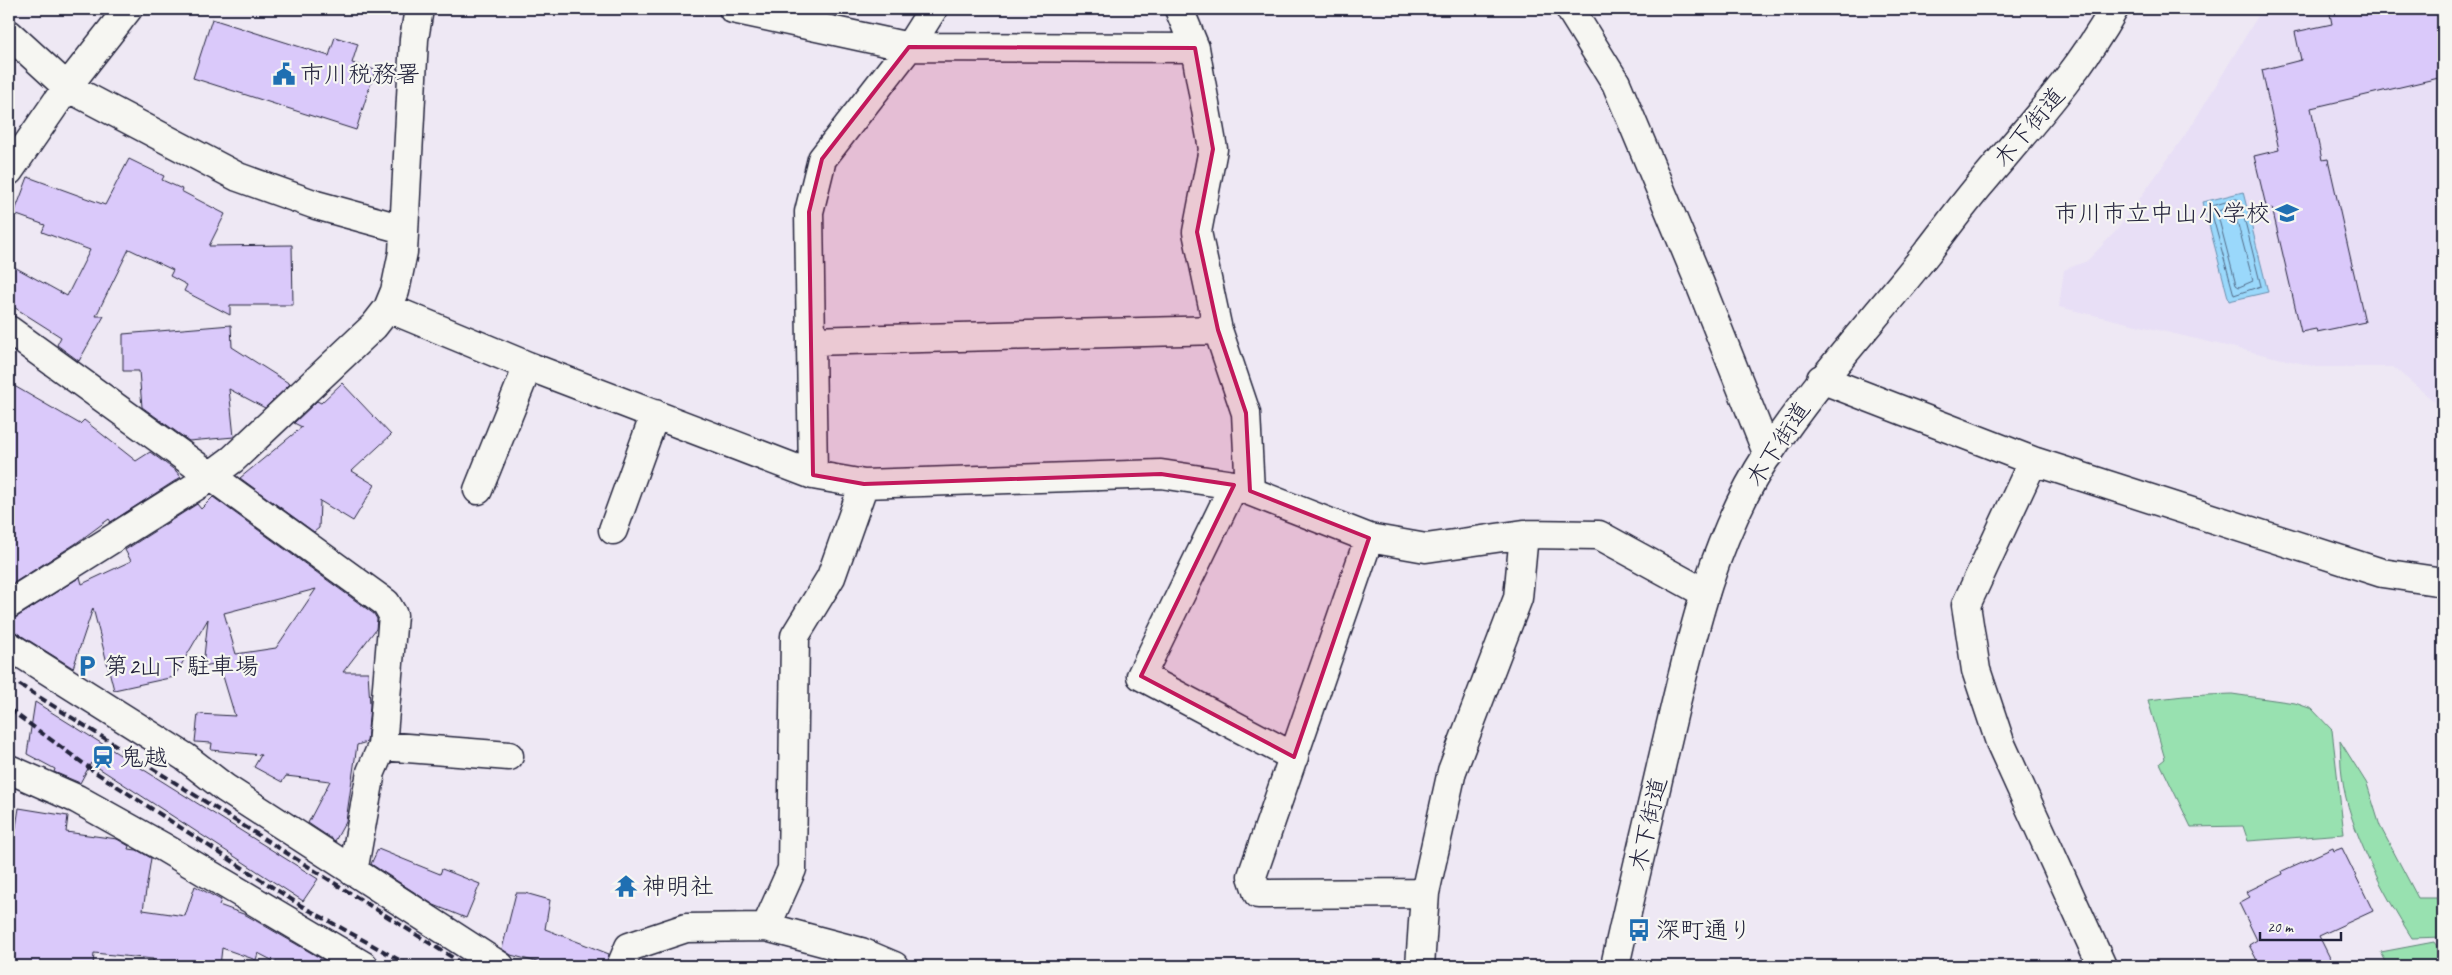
<svg xmlns="http://www.w3.org/2000/svg" width="2452" height="975" font-family="Caveat,'Klee One',sans-serif">
	<style>
		.built { fill: #e8dff6 }
		.green { fill: #98e1b0; stroke: #5d8276 }
		.water { fill: #9ad8fb; stroke: #6a8fae }
		.lines { fill: none; stroke-linecap: round; stroke-linejoin: round }
		.shore { stroke: #526b88; stroke-width: 1 }
		.building { fill: #dac9fa; stroke: #22223b; fill-rule: evenodd }
		.minor-casing { stroke: #22223b; stroke-width: 31 }
		.major-casing { stroke: #22223b; stroke-width: 31 }
		.minor { stroke: #f6f6f2; stroke-width: 28 }
		.major { stroke: #f6f6f2; stroke-width: 28 }
		.rail { stroke: #22223b; stroke-width: 4; stroke-dasharray: 8 4; stroke-linecap: butt }
		.marked { fill: #c2185b; fill-opacity: 0.2; stroke: #c2185b; stroke-width: 4; stroke-linejoin: round }
		.labels { text-anchor: middle; stroke-width: 4.5; stroke-linejoin: round; paint-order: stroke }
		.poi-label { font-size: 24px; fill: #22223b; stroke: #f6f6f2; text-anchor: start }
		.street-label { font-size: 24px; fill: #22223b; stroke: #f6f6f2 }
	</style>
	<rect width="100%" height="100%" fill="#eee8f4"/>
	<filter id="ink" filterUnits="userSpaceOnUse"><feTurbulence type="fractalNoise" baseFrequency=".02" numOctaves="2"/><feDisplacementMap in="SourceGraphic" scale="10" xChannelSelector="R" yChannelSelector="G"/><feConvolveMatrix kernelMatrix="1 2 1 2 8 2 1 2 1" color-interpolation-filters="sRGB"/></filter>
	<g filter="url(#ink)">
		<path class="built" d="M 2262,9 L 2443,9 L 2443,436 L 2440,406 L 2393,367 L 2317,367 L 2059,307 L 2064,270 L 2087,261 L 2117,230 L 2190,128 Z"/>
		<path class="green" d="M 2232,694 L 2295,703 L 2312,709 L 2332,730 L 2344,834 L 2248,841 L 2243,826 L 2191,827 L 2160,763 L 2165,759 L 2148,700 L 2184,696 Z
			M 2340,741 L 2367,784 L 2380,826 L 2418,898 L 2443,898 L 2443,937 L 2412,938 C 2384,894 2348,828 2342,776 C 2340,764 2341,752 2340,741 Z
			M 2434,942 L 2443,955 L 2443,966 L 2388,966 L 2381,952 Z"/>
		<path class="water" d="M 2243,192 L 2268,292 L 2229,301 L 2203,202 Z"/>
		<g class="lines">
			<path class="shore" d="M 2237,199 L 2240,201 L 2261,286 L 2234,295 L 2210,207 Z
				M 2233,206 L 2253,281 L 2239,287 L 2236,285 L 2217,212 Z"/>
		</g>
		<path class="building" d="M 2329,9 L 2443,9 L 2443,77 L 2311,108 L 2322,160 L 2328,159 L 2365,322 L 2317,332 L 2316,329 L 2301,332 L 2272,208 L 2267,210 L 2254,156 L 2279,150 L 2262,70 L 2301,60 L 2295,32 L 2332,24 Z
			M 212,19 L 329,56 L 335,37 L 358,44 L 352,63 L 375,70 L 356,130 L 193,78 Z
			M 129,159 L 164,176 L 162,180 L 182,189 L 181,191 L 225,214 L 209,246 L 292,245 L 293,305 L 230,305 L 230,315 L 184,291 L 187,285 L 170,276 L 173,270 L 129,249 L 96,316 L 104,316 L 79,361 L 57,345 L 61,337 L 9,304 L 9,264 L 67,296 L 90,250 L 42,232 L 45,225 L 14,214 L 28,177 L 105,205 Z
			M 231,325 L 232,347 L 290,384 L 265,408 L 229,389 L 234,437 L 189,441 L 142,407 L 139,371 L 123,371 L 123,334 Z
			M 9,383 L 80,424 L 84,420 L 136,461 L 150,452 L 176,471 L 181,477 L 111,522 L 109,519 L 75,544 L 9,586 Z
			M 342,383 L 391,435 L 352,471 L 375,485 L 353,521 L 320,501 L 319,528 L 314,532 L 240,478 L 302,427 L 294,423 L 317,401 L 321,403 Z
			M 213,497 L 374,614 L 377,619 L 376,629 L 343,672 L 368,672 L 370,705 L 367,742 L 357,745 L 346,821 L 335,841 L 308,823 L 330,781 L 286,776 L 282,782 L 254,767 L 261,755 L 211,750 L 212,743 L 195,742 L 198,714 L 235,716 L 219,663 L 203,666 L 208,619 L 177,672 L 173,672 L 174,677 L 114,690 L 93,608 L 73,668 L 9,628 L 9,619 L 17,617 L 80,577 L 82,584 L 131,561 L 125,550 L 197,504 L 201,509 ZM 316,589 L 276,648 L 236,654 L 224,613 Z
			M 35,702 L 109,748 L 318,879 L 303,901 L 91,763 L 80,783 L 54,772 L 55,769 L 27,754 Z
			M 19,808 L 68,816 L 66,832 L 117,839 L 129,846 L 128,849 L 137,850 L 151,858 L 143,910 L 185,916 L 195,886 L 221,900 L 219,905 L 246,915 L 334,966 L 283,966 L 258,953 L 256,960 L 222,948 L 220,966 L 165,966 L 153,965 L 153,959 L 94,953 L 93,966 L 9,966 L 9,871 Z
			M 2333,848 L 2334,851 L 2342,848 L 2373,911 L 2319,936 L 2334,966 L 2260,966 L 2249,945 L 2257,940 L 2239,903 L 2250,897 L 2246,892 L 2283,874 L 2282,871 Z
			M 378,849 L 440,874 L 442,869 L 480,884 L 466,918 L 434,905 L 371,864 Z
			M 516,893 L 525,893 L 550,900 L 545,929 L 609,954 L 606,966 L 551,966 L 511,955 L 502,949 Z"/>
		<g class="lines">
			<defs>
				<path id="minor" d="M 733,9 L 909,47 L 1195,48
					M 1179,9 L 1195,48 L 1213,149 L 1197,232 L 1218,330 L 1246,413 L 1250,491
					M 1570,9 L 1616,83 L 1700,284 L 1768,455
					M 9,34 L 67,87 L 238,177 L 316,205 L 403,229
					M 9,171 L 67,87 L 128,9
					M 388,308 L 528,366 L 813,475 L 864,484 L 1161,474 L 1234,485 L 1369,538 L 1426,548 L 1524,534 L 1599,535 L 1705,593
					M 9,330 L 386,603 L 393,615 L 382,746 L 371,772 L 353,872
					M 811,341 L 1218,330
					M 1821,379 L 2033,461 L 2382,573 L 2443,582
					M 2033,461 L 1966,605 L 1976,670 L 2000,742 L 2102,966
					M 813,475 L 809,212 L 822,159 L 909,47 L 933,9
					M 1234,485 L 1141,676 L 1294,757
					M 478,490 L 528,366
					M 613,530 L 655,414
					M 1369,538 L 1252,876 L 1258,894 L 1425,893
					M 9,604 L 198,485 L 233,459 L 374,326 L 388,308 L 395,291 L 403,252 L 414,39 L 419,9
					M 9,646 L 185,757 L 225,788 L 500,966
					M 382,746 L 509,756
					M 9,769 L 77,799 L 163,847 L 364,966
					M 766,927 L 792,869 L 795,636 L 831,577 L 864,484
					M 621,966 L 629,947 L 686,928 L 766,927 L 861,952 L 894,966
					M 1420,966 L 1425,893 L 1452,771 L 1518,598 L 1524,534"/>
				<path id="major" d="M 1615,966 C 1631,892 1649,819 1666,745 C 1690,644 1711,542 1768,454 C 1815,383 1873,321 1926,254 C 1945,230 1963,204 1984,180 C 2030,125 2079,72 2114,9"/>
			</defs>
			<use href="#minor" class="minor-casing"/>
			<use href="#major" class="major-casing"/>
			<use href="#minor" class="minor"/>
			<use href="#major" class="major"/>
			<path class="rail" d="M 9,678 L 466,966
				M 9,709 L 95,772 L 300,905 L 410,966"/>
		</g>
	</g>
	<path class="marked" d="M 909,47 L 1195,48 L 1213,149 L 1197,232 L 1218,330 L 1246,413 L 1250,491 L 1369,538 L 1294,757 L 1141,676 L 1234,485 L 1161,474 L 864,484 L 813,475 L 809,212 L 822,159 Z"/>
	<defs>
		<symbol id="civic-bare" viewBox="-9 -9 18 18"><path d="M-.6-6.5H3V-4.5H.6V-3L4-1V1h2V6H-6V1h2V-1L-.6-3ZM-1.2 2.5V6h2.4V2.5Z" fill="#1f6fb2" stroke="#f6f6f2" stroke-width="2.5" paint-order="stroke"/></symbol>
		<symbol id="school-bare" viewBox="-9 -9 18 18"><path d="M0-5L7-2L0 1L-7-2ZM-4 1L0 2.5L4 1V4Q0 6-4 4Z" fill="#1f6fb2" stroke="#f6f6f2" stroke-width="2.5" paint-order="stroke"/></symbol>
		<symbol id="parking-bare" viewBox="-9 -9 18 18"><path d="M-3.5-5.5H1a3.5 3.5 0 0 1 0 7H-1V5.5H-3.5ZM-1-3.4V-.6H.8a1.4 1.4 0 0 0 0-2.8Z" fill="#1f6fb2" stroke="#f6f6f2" stroke-width="2.5" paint-order="stroke"/></symbol>
		<symbol id="station-bare" viewBox="-9 -9 18 18"><path d="M-3-6H3Q5-6 5-4V2Q5 4 3 4L4.5 6H3L1.5 4h-3L-3 6H-4.5L-3 4Q-5 4-5 2V-4Q-5-6-3-6ZM-3.5-4v3h7v-3ZM-3.5 1v1.5H-2V1ZM2 1v1.5H3.5V1Z" fill="#1f6fb2" stroke="#f6f6f2" stroke-width="2.5" paint-order="stroke"/></symbol>
		<symbol id="temple-bare" viewBox="-9 -9 18 18"><path d="M0-6L5-2H3V0L6.5 2.5H4V6H1.5V3h-3V6H-4V2.5H-6.5L-3 0V-2H-5Z" fill="#1f6fb2" stroke="#f6f6f2" stroke-width="2.5" paint-order="stroke"/></symbol>
		<symbol id="bus-bare" viewBox="-9 -9 18 18"><path d="M-5-6H5V4H4V6H2V4H-2V6H-4V4H-5ZM-3.5-4V0h7V-4ZM-3.5 1.2v1.5H-2V1.2ZM2 1.2v1.5H3.5V1.2Z" fill="#1f6fb2" stroke="#f6f6f2" stroke-width="2.5" paint-order="stroke"/></symbol>
	</defs>
	<g fill-rule="evenodd">
		<use href="#civic-bare" x="268" y="58" width="32" height="32"/>
		<use href="#school-bare" x="2271" y="197" width="32" height="32"/>
		<use href="#parking-bare" x="71" y="650" width="32" height="32"/>
		<use href="#station-bare" x="87" y="741" width="32" height="32"/>
		<use href="#temple-bare" x="610" y="870" width="32" height="32"/>
		<use href="#bus-bare" x="1623" y="914" width="32" height="32"/>
	</g>
	<g class="labels">
		<g class="poi-label">
			<text x="300" y="82">市川税務署</text>
			<text x="2270" y="221" text-anchor="end">市川市立中山小学校</text>
			<text x="104" y="674">第2山下駐車場</text>
			<text x="120" y="765">鬼越</text>
			<text x="642" y="894">神明社</text>
			<text x="1656" y="938">深町通り</text>
		</g>
		<g class="street-label">
			<text transform="translate(2029 127) rotate(-50)" y="8">木下街道</text>
			<text transform="translate(1778 444) rotate(-57)" y="8">木下街道</text>
			<text transform="translate(1648 824) rotate(-77)" y="8">木下街道</text>
		</g>
	</g>
	<rect width="2452" height="975" fill="none" stroke="#f6f6f2" stroke-width="30"/>
	<rect x="15" y="15" width="2422" height="945" fill="none" stroke="#22223b" stroke-width="2" filter="url(#ink)"/>
	<path d="M2260 932v8h81v-8" fill="none" stroke="#22223b" stroke-width="2.5"/>
	<text x="2267" y="932" font-size="15" fill="#22223b" stroke="#f6f6f2" stroke-width="4" paint-order="stroke">20 m</text>
</svg>
